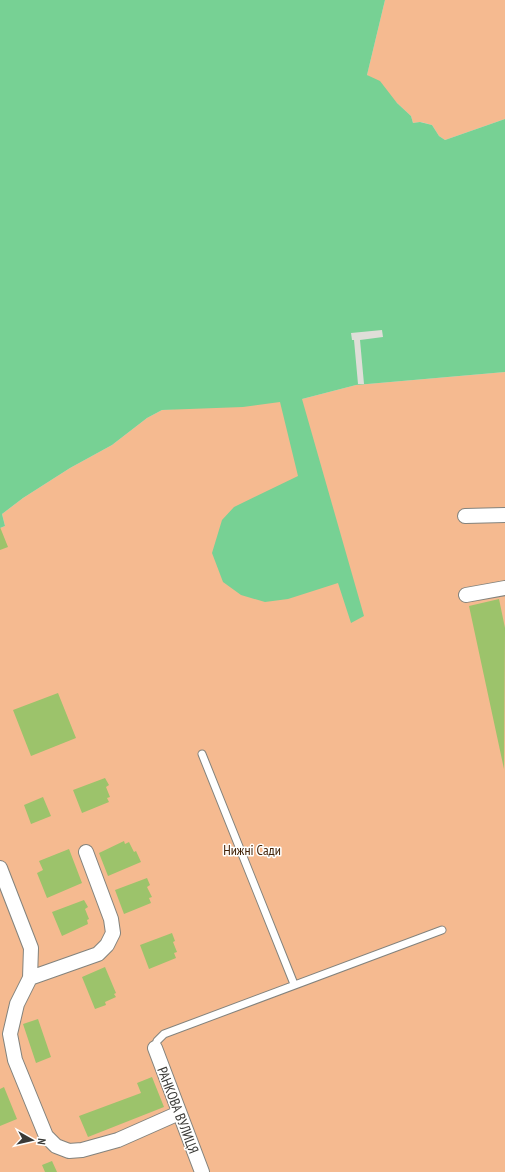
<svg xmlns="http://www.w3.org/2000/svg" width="505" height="1172" font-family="'PT Sans Narrow',sans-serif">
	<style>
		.green { fill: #f5ba90 }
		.water { fill: #77d194 }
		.pier { fill: #dfded8 }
		.building { fill: #9cc36b }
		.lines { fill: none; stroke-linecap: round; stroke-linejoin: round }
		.service-casing { stroke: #83837d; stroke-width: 9 }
		.minor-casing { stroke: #83837d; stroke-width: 16 }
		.service { stroke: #fff; stroke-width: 7 }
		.minor { stroke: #fff; stroke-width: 14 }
		.labels { text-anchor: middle; stroke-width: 3; stroke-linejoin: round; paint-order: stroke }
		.park-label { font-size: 14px; fill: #422207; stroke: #fffffe }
		.street-label { font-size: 14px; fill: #3a3a37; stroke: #fffffe }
	</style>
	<rect width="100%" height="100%" fill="#dfded8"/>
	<path class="green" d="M 385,0 L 505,0 L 505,119 L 445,140 L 439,136 L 432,125 L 421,122 L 413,123 L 411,116 L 367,75 Z
		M 505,372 L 505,1172 L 0,1172 L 0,528 L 5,526 L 2,514 L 23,498 L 70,468 L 112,445 L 147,418 L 162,410 L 302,399 L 356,385 Z"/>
	<path class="water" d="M 0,0 L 385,0 L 367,75 L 380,81 L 397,103 L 411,116 L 413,123 L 420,122 L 432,125 L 439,136 L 445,140 L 505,119 L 505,372 L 356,385 L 302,399 L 364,616 L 351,623 L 338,583 L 288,599 L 265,602 L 241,595 L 223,582 L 212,553 L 222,520 L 234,507 L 298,476 L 280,402 L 243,407 L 162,410 L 147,418 L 112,445 L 70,468 L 23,498 L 2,514 L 5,526 L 0,528 Z"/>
	<path class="pier" d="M 382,330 L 383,337 L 360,340 L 364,384 L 358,384 L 354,340 L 352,340 L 351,333 Z"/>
	<path class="building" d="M 0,527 L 8,547 L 0,550 Z
		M 499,599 L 505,628 L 504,769 L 469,606 Z
		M 58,693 L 76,738 L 31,756 L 13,710 Z
		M 105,778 L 109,785 L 106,787 L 110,797 L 107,798 L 109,802 L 82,813 L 73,790 Z
		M 43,797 L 51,816 L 31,824 L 24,805 Z
		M 124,841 L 125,844 L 129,842 L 134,852 L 136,851 L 141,862 L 108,876 L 99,853 Z
		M 69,849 L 82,883 L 47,898 L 37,873 L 43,870 L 39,861 Z
		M 147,878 L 150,885 L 147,887 L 152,897 L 149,898 L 151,903 L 124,914 L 115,890 Z
		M 84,900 L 88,907 L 85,909 L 89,919 L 87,920 L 88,924 L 62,936 L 52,912 Z
		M 172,933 L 175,941 L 173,942 L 177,952 L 174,953 L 176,958 L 149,969 L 140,945 Z
		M 105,967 L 116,993 L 114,994 L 116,997 L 105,1002 L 106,1005 L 95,1009 L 82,977 Z
		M 38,1019 L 51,1057 L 36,1063 L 23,1024 Z
		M 152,1077 L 164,1107 L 88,1137 L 79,1116 L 141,1093 L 137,1083 Z
		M 4,1087 L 17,1119 L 0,1126 L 0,1089 Z
		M 52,1161 L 57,1172 L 45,1172 L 42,1165 Z"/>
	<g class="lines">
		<defs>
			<path id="service" d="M 202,754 L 294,984
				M 155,1048 L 157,1041 L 164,1034 L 442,930"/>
			<path id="minor" d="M 465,516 L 505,515
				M 466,595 L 505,588
				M 0,868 L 31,948 L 30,978 L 17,1004 L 10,1034 L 15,1060 L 46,1136 L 56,1146 L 69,1151 L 82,1150 L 118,1140 L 179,1113
				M 30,978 L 98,954 L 107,945 L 113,933 L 111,919 L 86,852
				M 155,1048 L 202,1172"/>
		</defs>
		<use href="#service" class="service-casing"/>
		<use href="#minor" class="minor-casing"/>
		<use href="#service" class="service"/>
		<use href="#minor" class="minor"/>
	</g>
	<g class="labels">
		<g class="park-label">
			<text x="252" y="855">Нижні Сади</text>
		</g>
		<g class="street-label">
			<text transform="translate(178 1110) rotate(69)" y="5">РАНКОВА ВУЛИЦЯ</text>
		</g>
	</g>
	<g transform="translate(32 1140) rotate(98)" stroke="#fffffe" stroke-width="3" paint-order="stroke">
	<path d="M0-3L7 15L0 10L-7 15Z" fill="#3a3a37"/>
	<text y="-6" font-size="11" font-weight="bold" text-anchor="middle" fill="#3a3a37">N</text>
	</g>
</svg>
